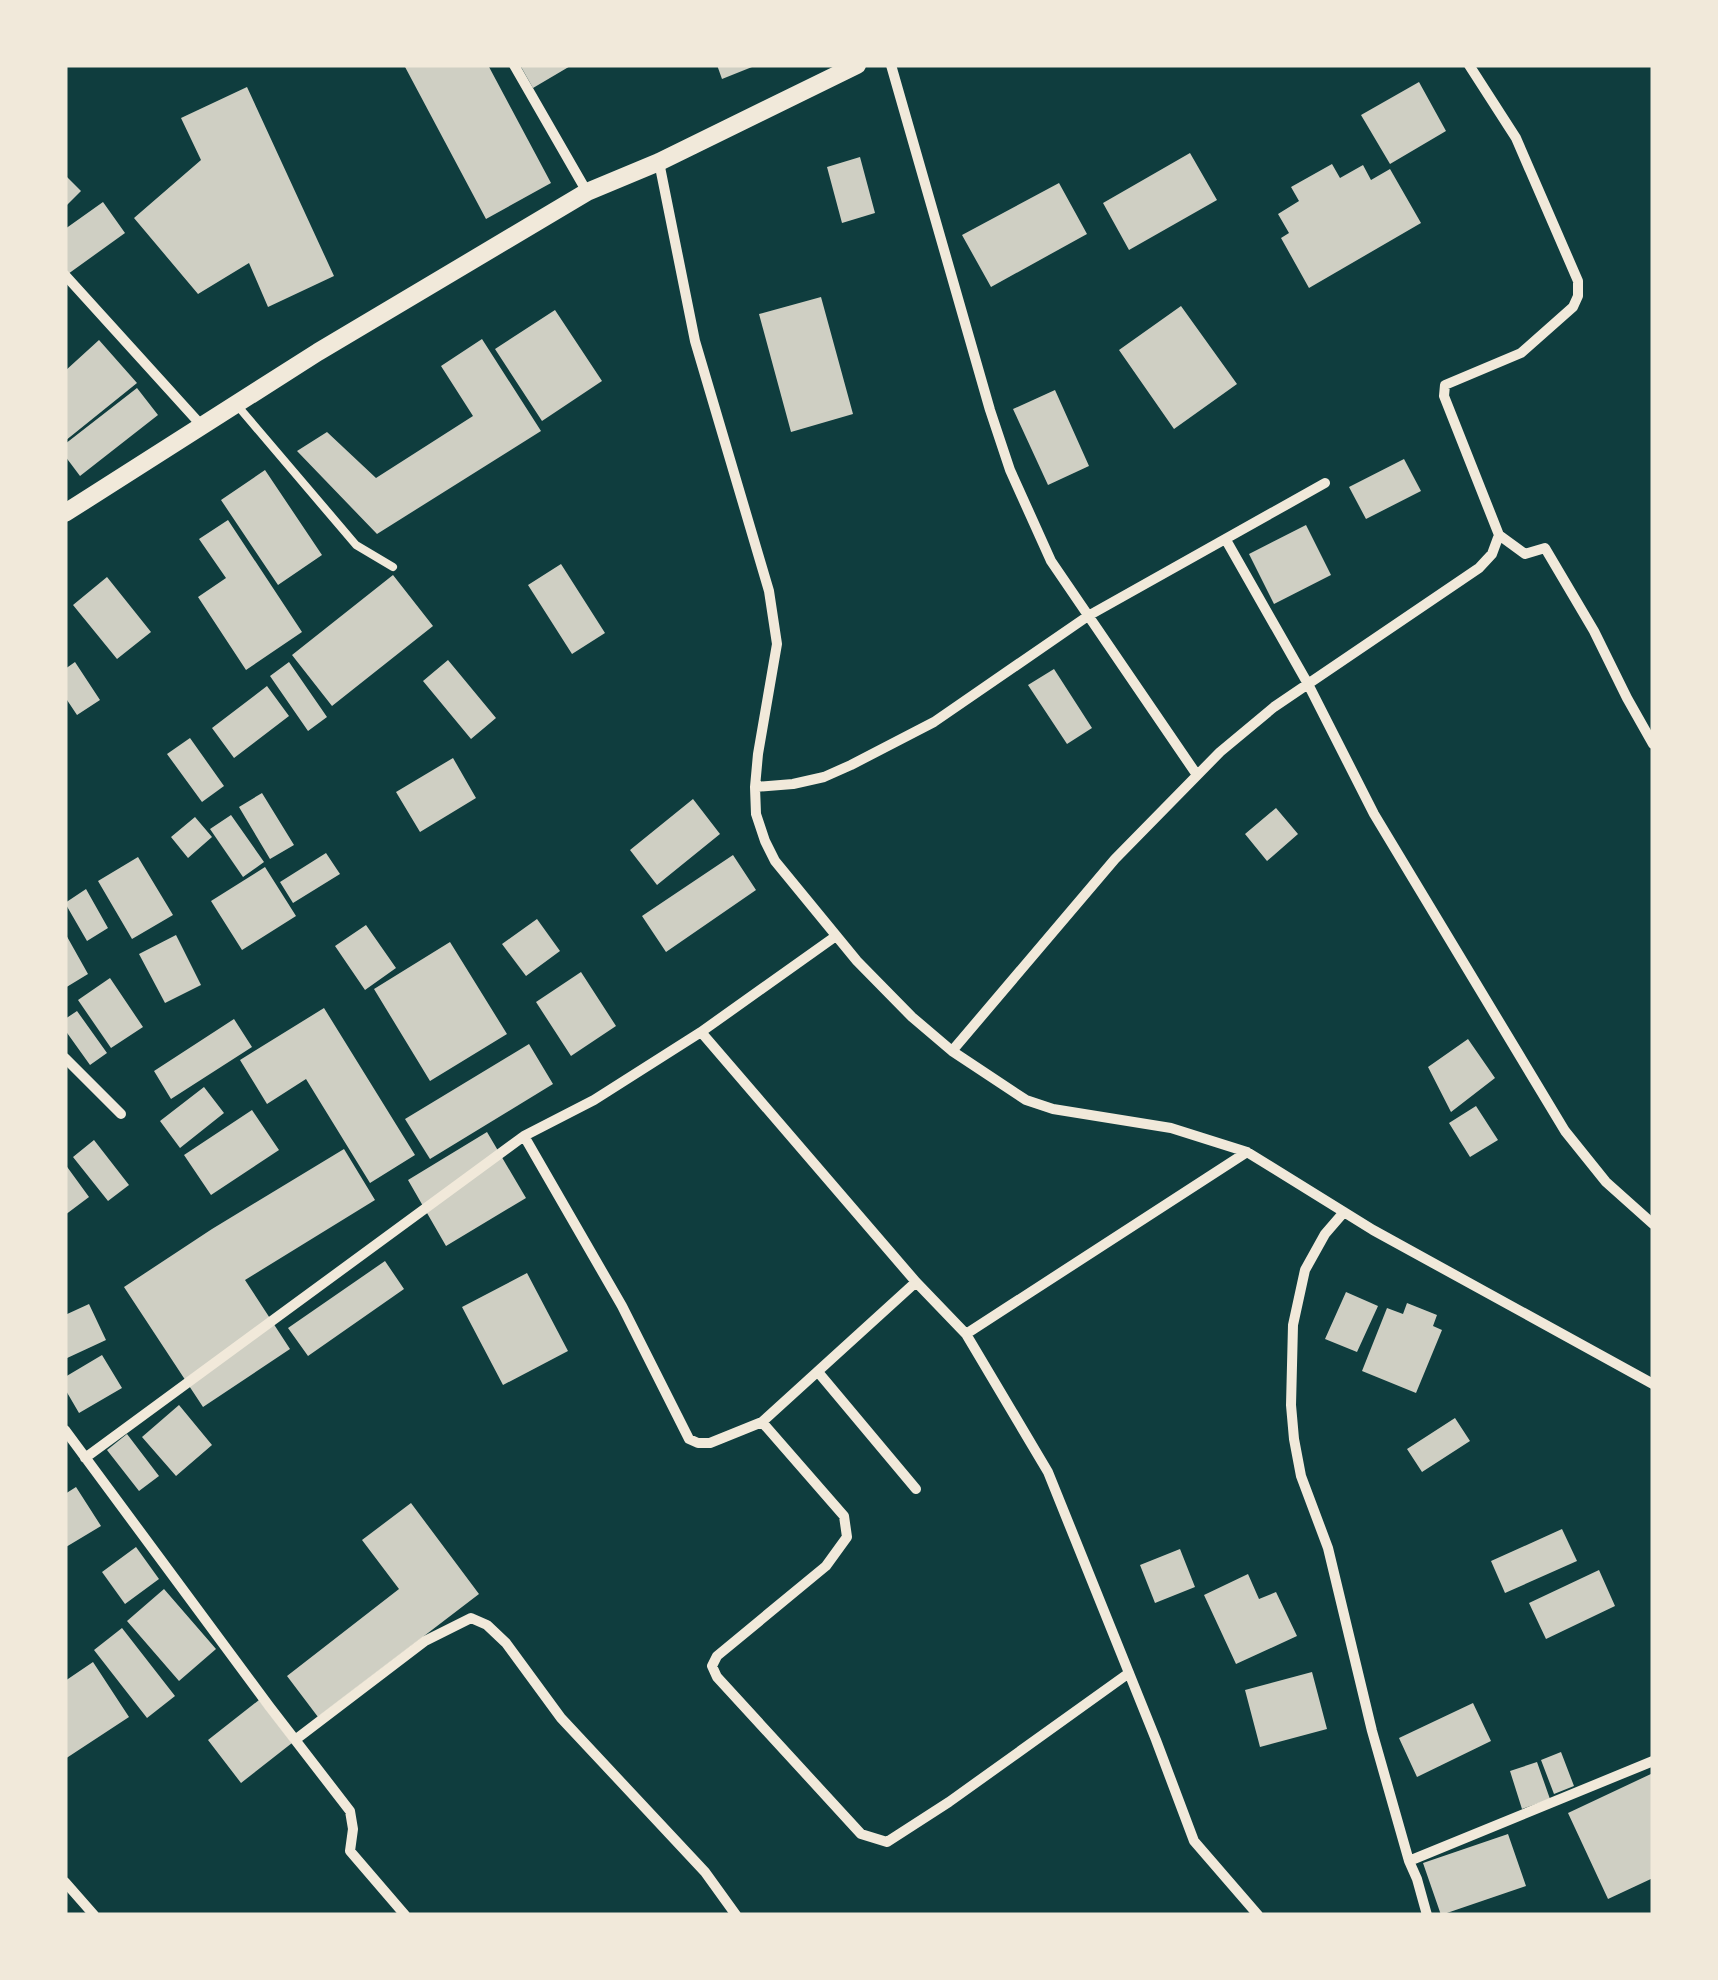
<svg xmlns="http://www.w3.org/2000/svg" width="1718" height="1980" font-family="Cabin,sans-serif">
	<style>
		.building { fill: #cfcfc3 }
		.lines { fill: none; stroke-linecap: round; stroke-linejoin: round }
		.service { stroke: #f1e9da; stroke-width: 8 }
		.minor { stroke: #f1e9da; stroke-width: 10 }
		.tertiary { stroke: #f1e9da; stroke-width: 18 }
	</style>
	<rect width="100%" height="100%" fill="#0f3d3e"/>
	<path class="building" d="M 404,65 L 488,65 L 551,183 L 486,219 Z
		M 520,65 L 572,65 L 533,88 Z
		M 717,65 L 757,65 L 722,79 Z
		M 1419,82 L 1446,131 L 1390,164 L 1361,115 Z
		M 247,87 L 334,276 L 268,307 L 249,263 L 198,294 L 134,218 L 201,160 L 181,118 Z
		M 1190,153 L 1217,200 L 1129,250 L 1103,203 Z
		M 860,157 L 875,213 L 842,223 L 827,167 Z
		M 1332,164 L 1340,178 L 1363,165 L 1371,180 L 1390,169 L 1421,223 L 1309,288 L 1281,238 L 1289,233 L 1278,214 L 1299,201 L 1291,187 Z
		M 65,175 L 81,191 L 65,207 Z
		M 1059,183 L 1087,234 L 991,287 L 962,235 Z
		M 103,202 L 125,233 L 68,274 L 65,270 L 65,229 Z
		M 821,297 L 853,414 L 791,432 L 759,314 Z
		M 1181,306 L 1237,384 L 1174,429 L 1119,350 Z
		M 555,310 L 602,381 L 542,421 L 495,349 Z
		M 482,339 L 541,431 L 377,534 L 297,451 L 327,432 L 376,478 L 473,416 L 441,366 Z
		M 99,340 L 137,383 L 65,441 L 65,371 Z
		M 137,388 L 158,415 L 80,476 L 65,456 L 65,444 Z
		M 1055,390 L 1089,466 L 1048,485 L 1013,409 Z
		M 1404,459 L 1421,491 L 1366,519 L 1349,487 Z
		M 265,470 L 322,555 L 278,585 L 221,500 Z
		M 228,520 L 302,632 L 246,670 L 198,597 L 226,578 L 199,539 Z
		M 1306,525 L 1331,575 L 1274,604 L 1249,554 Z
		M 561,564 L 605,633 L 572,654 L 528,585 Z
		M 393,575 L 433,626 L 332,706 L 292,655 Z
		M 107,577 L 151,632 L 117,659 L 73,605 Z
		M 448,660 L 496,718 L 471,739 L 423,681 Z
		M 75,662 L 100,700 L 77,715 L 65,697 L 65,669 Z
		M 289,662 L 327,717 L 308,731 L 270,676 Z
		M 1054,669 L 1092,728 L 1067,744 L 1028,685 Z
		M 267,686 L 289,716 L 234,758 L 212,728 Z
		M 190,738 L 224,786 L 202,802 L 167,754 Z
		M 453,758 L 476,798 L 420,832 L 396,792 Z
		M 262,793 L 294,845 L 270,859 L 239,807 Z
		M 693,799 L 720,834 L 657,885 L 630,850 Z
		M 1276,808 L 1298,834 L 1267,861 L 1245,834 Z
		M 231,815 L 264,862 L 243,877 L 210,829 Z
		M 195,817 L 212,837 L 188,858 L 171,837 Z
		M 326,853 L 340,874 L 293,903 L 280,882 Z
		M 733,855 L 756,890 L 666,952 L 642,916 Z
		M 138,857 L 173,915 L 132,939 L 98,881 Z
		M 265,867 L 296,916 L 242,950 L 211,901 Z
		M 86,889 L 108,928 L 87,941 L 65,903 Z
		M 537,919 L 560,951 L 526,976 L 502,944 Z
		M 366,925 L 396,968 L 365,990 L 335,946 Z
		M 65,933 L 88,974 L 65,988 Z
		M 176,935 L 201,985 L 165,1003 L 139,954 Z
		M 450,942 L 507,1034 L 430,1081 L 374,989 Z
		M 581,972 L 616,1026 L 571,1056 L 536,1002 Z
		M 110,978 L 143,1027 L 111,1048 L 78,1000 Z
		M 324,1008 L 415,1155 L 370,1183 L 306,1079 L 267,1104 L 240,1060 Z
		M 77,1011 L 107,1053 L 90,1065 L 65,1030 L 65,1019 Z
		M 234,1019 L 252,1047 L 171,1099 L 154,1071 Z
		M 1468,1039 L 1495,1078 L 1451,1112 L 1428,1067 Z
		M 529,1044 L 553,1084 L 430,1159 L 405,1119 Z
		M 204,1087 L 224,1113 L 180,1148 L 160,1121 Z
		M 1476,1106 L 1498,1140 L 1470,1157 L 1449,1123 Z
		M 252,1110 L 279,1150 L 211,1195 L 184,1155 Z
		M 487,1132 L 526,1198 L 446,1246 L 408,1180 Z
		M 94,1140 L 129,1185 L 108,1201 L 73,1157 Z
		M 344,1149 L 375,1200 L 245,1280 L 290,1349 L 203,1407 L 124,1287 L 212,1229 Z
		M 65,1164 L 89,1197 L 65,1215 Z
		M 385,1261 L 404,1289 L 308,1356 L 288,1328 Z
		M 527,1273 L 568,1351 L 503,1385 L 462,1307 Z
		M 1346,1292 L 1378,1306 L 1357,1352 L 1325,1339 Z
		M 1407,1303 L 1437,1315 L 1433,1326 L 1442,1330 L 1416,1393 L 1362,1371 L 1387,1308 L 1403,1314 Z
		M 89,1304 L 106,1340 L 65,1359 L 65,1315 Z
		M 102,1355 L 122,1388 L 79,1413 L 65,1389 L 65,1377 Z
		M 179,1405 L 212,1445 L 176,1476 L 142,1437 Z
		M 1455,1418 L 1470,1441 L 1422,1472 L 1407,1449 Z
		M 127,1434 L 159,1476 L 139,1491 L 107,1450 Z
		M 76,1487 L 101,1526 L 66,1547 L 65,1494 Z
		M 411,1503 L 479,1594 L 318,1717 L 287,1676 L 399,1589 L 362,1540 Z
		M 1562,1529 L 1577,1561 L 1505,1593 L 1491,1561 Z
		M 136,1547 L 159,1579 L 125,1604 L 102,1572 Z
		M 1180,1549 L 1195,1587 L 1155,1603 L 1140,1565 Z
		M 1599,1570 L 1615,1606 L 1546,1639 L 1529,1603 Z
		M 1248,1574 L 1259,1599 L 1276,1592 L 1297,1636 L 1236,1664 L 1204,1595 Z
		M 164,1589 L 216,1649 L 179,1681 L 127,1621 Z
		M 122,1628 L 175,1696 L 147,1718 L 94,1650 Z
		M 93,1662 L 129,1717 L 65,1759 L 65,1681 Z
		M 1312,1672 L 1327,1729 L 1260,1747 L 1245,1690 Z
		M 259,1700 L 292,1743 L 241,1783 L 208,1740 Z
		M 1473,1703 L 1491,1741 L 1417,1777 L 1399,1738 Z
		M 1561,1752 L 1574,1786 L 1554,1794 L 1541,1760 Z
		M 1537,1762 L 1550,1799 L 1522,1809 L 1510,1771 Z
		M 1653,1773 L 1653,1878 L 1608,1899 L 1568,1813 Z
		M 1508,1834 L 1526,1886 L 1441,1915 L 1423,1863 Z"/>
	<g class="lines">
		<path class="service" d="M 236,404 L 356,545 L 393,567"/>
		<path class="minor" d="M 514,65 L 587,192
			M 891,65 L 990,410 L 1010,470 L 1051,561 L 1197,775
			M 659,162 L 695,341 L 769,591 L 777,644 L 758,754 L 755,787 L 756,814 L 765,841 L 775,861 L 857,961 L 912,1017 L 952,1051 L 1026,1100 L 1053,1109 L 1171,1128 L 1247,1152 L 1373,1230 L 1653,1384
			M 65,275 L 202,426
			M 1499,535 L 1525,554 L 1545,548 L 1594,631 L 1627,698 L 1653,744
			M 1226,540 L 1308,684 L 1374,814 L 1565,1131 L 1606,1182 L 1653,1224
			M 755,787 L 793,784 L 824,777 L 851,765 L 934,722 L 1088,616 L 1325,483
			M 701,1032 L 836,936
			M 952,1051 L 1115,859 L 1220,752 L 1274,707 L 1479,568 L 1492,554 L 1499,535 L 1444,396 L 1445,385 L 1521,353 L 1573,307 L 1578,296 L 1578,281 L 1516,138 L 1469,65
			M 65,1058 L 121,1114
			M 524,1136 L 622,1306 L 689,1439 L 698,1443 L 710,1443 L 762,1422 L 916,1282
			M 1344,1212 L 1325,1234 L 1305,1270 L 1293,1325 L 1291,1405 L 1294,1439 L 1301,1476 L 1328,1548 L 1372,1731 L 1409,1861
			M 966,1334 L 1048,1472 L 1156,1740 L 1194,1841 L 1258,1915
			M 818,1372 L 916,1489
			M 762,1422 L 844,1516 L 847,1537 L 826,1566 L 717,1656 L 712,1666 L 717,1677 L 861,1834 L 887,1842 L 949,1802 L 1129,1673
			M 65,1430 L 269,1706 L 350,1811 L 353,1829 L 350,1851 L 405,1915
			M 85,1458 L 524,1136 L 594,1100 L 701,1032 L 916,1282 L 966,1334 L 1247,1152
			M 295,1740 L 425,1641 L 471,1618 L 487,1625 L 506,1643 L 561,1718 L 705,1872 L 736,1915
			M 65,1882 L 94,1915
			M 1427,1915 L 1417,1879 L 1409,1861 L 1653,1761"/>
		<path class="tertiary" d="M 65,513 L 318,352 L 587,192 L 659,162 L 857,65"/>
	</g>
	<rect width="1718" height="1980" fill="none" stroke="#f1e9da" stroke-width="135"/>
</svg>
